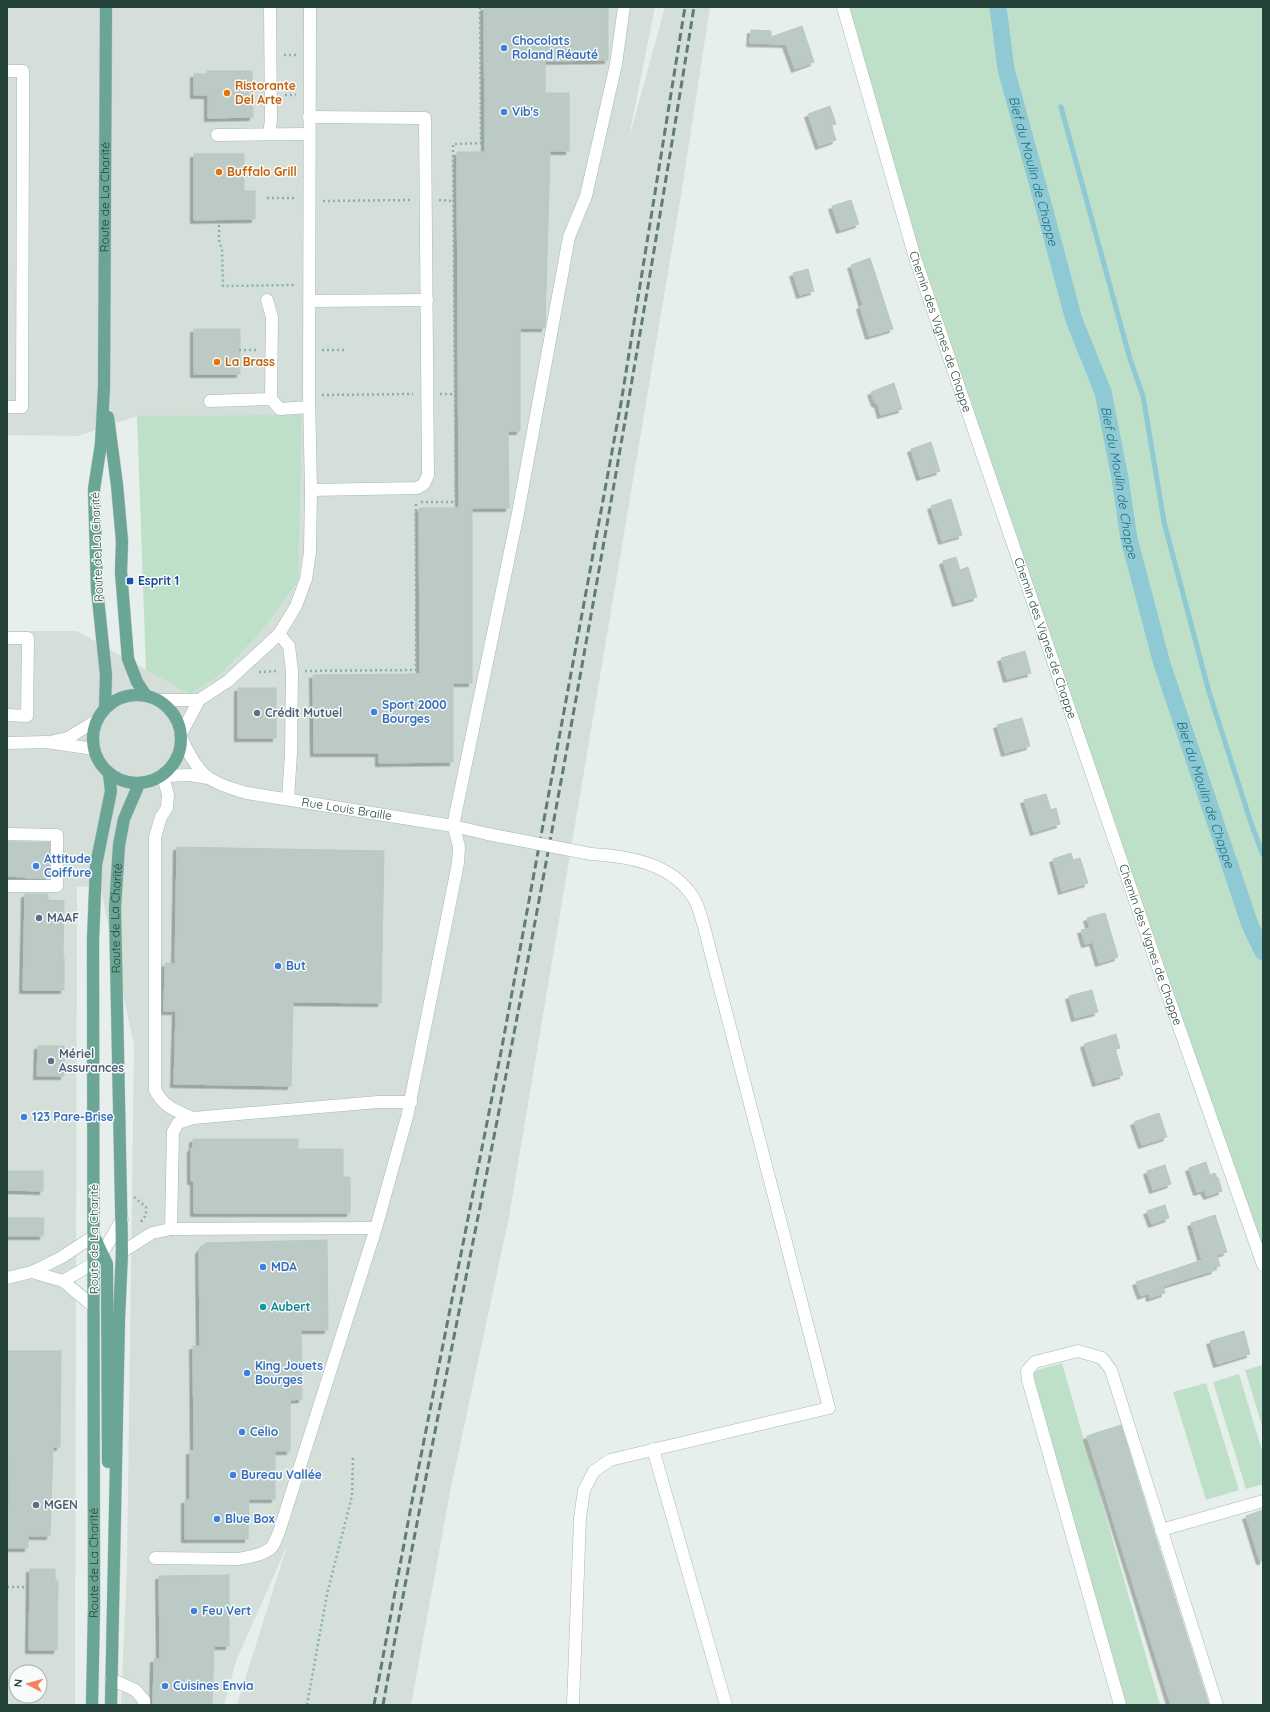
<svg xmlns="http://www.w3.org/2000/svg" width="1270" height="1712" font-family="Quicksand,sans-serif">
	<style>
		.built { fill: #d4dfda; fill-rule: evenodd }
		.green { fill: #bfe0c8 }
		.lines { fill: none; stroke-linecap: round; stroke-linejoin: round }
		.stream { stroke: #8ec9d4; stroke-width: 5 }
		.canal { stroke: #8ec9d4; stroke-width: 17 }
		.building { fill: #bbcac4; stroke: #b8c9c2; filter: url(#shadow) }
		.minor-casing { stroke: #a8b8b2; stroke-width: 13 }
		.major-casing { stroke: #c2cac8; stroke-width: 13 }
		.path { stroke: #86b3a5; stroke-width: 2.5; stroke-dasharray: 2 3; stroke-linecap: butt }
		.minor { stroke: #fff; stroke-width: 12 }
		.major { stroke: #6aa596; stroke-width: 12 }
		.rail { stroke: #5f7d75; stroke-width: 3; stroke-dasharray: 8 4; stroke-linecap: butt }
		.minor-bridge-casing { stroke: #a8b8b2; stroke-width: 13; stroke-linecap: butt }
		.minor-bridge { stroke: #fff; stroke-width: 12 }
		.shop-dot { fill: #3f7fe0; stroke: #f7fbf9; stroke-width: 1.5 }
		.food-dot { fill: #e8710a; stroke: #f7fbf9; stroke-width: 1.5 }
		.transit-dot { fill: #1a4fb4; stroke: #f7fbf9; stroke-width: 1.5 }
		.service-dot { fill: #5c6f8a; stroke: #f7fbf9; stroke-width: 1.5 }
		.culture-dot { fill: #0f9aa8; stroke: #f7fbf9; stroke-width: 1.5 }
		.labels { text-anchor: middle; stroke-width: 3; stroke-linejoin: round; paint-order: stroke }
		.shop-label { font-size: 12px; font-weight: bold; fill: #366cbe; stroke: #f7fbf9; text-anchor: start }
		.food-label { font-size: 12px; font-weight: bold; fill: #c56008; stroke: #f7fbf9; text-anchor: start }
		.street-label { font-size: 12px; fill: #24423a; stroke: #f7fbf9 }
		.transit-label { font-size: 12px; font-weight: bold; fill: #164399; stroke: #f7fbf9; text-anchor: start }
		.service-label { font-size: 12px; font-weight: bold; fill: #4e5e75; stroke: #f7fbf9; text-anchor: start }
		.culture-label { font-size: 12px; font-weight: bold; fill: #0d838f; stroke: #f7fbf9; text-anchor: start }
		.water-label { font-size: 13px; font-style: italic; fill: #1c6f80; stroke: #f7fbf9 }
	</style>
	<defs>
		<filter id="shadow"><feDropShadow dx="-3.5" dy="3.5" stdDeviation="0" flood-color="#0004"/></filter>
	</defs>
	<rect width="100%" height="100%" fill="#e6efeb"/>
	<path class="built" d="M 7,7 L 655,7 L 628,142 L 665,7 L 710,7 L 681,195 L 509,1217 L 450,1492 L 411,1705 L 237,1705 L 287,1546 L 236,1661 L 224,1705 L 121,1705 L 127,1566 L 134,1045 L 100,886 L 94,886 L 77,887 L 75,1705 L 7,1705 L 7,631 L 77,631 L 190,694 L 137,416 L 78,436 L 7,435 ZM 16,1672 L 40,1672 L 40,1696 L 16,1696 Z"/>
	<path class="green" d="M 843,7 L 1263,7 L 1263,1265 L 915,258 Z
		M 302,415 L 298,581 L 260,633 L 217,677 L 190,694 L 146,670 L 137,416 Z
		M 1062,1363 L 1160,1705 L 1126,1705 L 1030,1372 Z
		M 1263,1365 L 1263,1429 L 1245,1370 Z
		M 1239,1374 L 1263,1454 L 1263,1484 L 1246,1489 L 1213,1382 Z
		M 1206,1383 L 1239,1490 L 1206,1500 L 1173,1392 Z"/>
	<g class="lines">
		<path class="stream" d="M 1061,107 L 1130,359 L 1143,396 L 1164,522 L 1209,692 L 1252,826 L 1263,855"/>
		<path class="canal" id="s1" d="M 998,7 L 1006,69 L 1046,215 L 1074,320 L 1103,392 L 1120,478 L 1129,539 L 1162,664 L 1250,925 L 1263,952"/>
	</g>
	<path class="building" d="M 484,7 L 608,7 L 608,60 L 545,61 L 545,93 L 569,93 L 569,151 L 550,151 L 545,328 L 520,328 L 520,431 L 508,431 L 509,508 L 472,508 L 472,683 L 453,683 L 453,762 L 379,763 L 379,753 L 314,753 L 313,675 L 420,674 L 419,508 L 459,508 L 457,152 L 485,152 Z
		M 802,26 L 814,62 L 795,69 L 786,44 L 750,43 L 751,30 L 771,31 L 771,37 Z
		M 207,71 L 252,71 L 253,117 L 208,118 L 208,95 L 194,95 L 194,74 L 207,74 Z
		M 830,106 L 836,124 L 831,125 L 836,140 L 819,146 L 808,114 Z
		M 194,154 L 244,154 L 244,191 L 255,191 L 255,219 L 194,220 Z
		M 851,200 L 859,224 L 840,230 L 832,206 Z
		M 870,258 L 893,329 L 869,336 L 860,306 L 863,305 L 851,265 Z
		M 808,269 L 814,291 L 800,295 L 793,273 Z
		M 194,329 L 240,329 L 240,374 L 194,374 Z
		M 894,383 L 902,409 L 881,415 L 878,404 L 875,403 L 871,392 Z
		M 931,442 L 940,471 L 920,477 L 911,449 Z
		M 951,499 L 962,535 L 942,541 L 931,506 Z
		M 956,557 L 960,570 L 968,567 L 977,597 L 956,603 L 943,561 Z
		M 1025,651 L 1031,673 L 1007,679 L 1001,658 Z
		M 238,688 L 276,688 L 276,738 L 238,738 Z
		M 1022,718 L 1030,746 L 1005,753 L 997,725 Z
		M 1046,794 L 1051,810 L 1056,808 L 1060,824 L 1034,832 L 1024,800 Z
		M 7,842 L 50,842 L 49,878 L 25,878 L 25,877 L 7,876 Z
		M 177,847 L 384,851 L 381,1003 L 293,1002 L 291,1086 L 174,1084 L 176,1011 L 164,1011 L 165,963 L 175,964 Z
		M 1071,853 L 1073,860 L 1080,858 L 1088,883 L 1062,891 L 1053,859 Z
		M 25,894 L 48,894 L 48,900 L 64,901 L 63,957 L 64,957 L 64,990 L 23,990 Z
		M 1105,913 L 1118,957 L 1099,963 L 1093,942 L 1085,944 L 1081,930 L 1090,928 L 1087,918 Z
		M 1092,990 L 1098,1012 L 1075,1018 L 1069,996 Z
		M 1116,1034 L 1120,1048 L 1115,1049 L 1123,1075 L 1096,1083 L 1084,1044 Z
		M 38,1046 L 64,1046 L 64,1076 L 37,1076 Z
		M 1159,1113 L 1167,1137 L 1142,1145 L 1134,1122 Z
		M 193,1139 L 298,1139 L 298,1149 L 343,1149 L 343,1177 L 350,1177 L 350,1213 L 194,1213 L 194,1181 L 191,1181 L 191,1148 L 193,1148 Z
		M 1206,1162 L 1210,1175 L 1215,1173 L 1217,1178 L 1218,1177 L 1222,1191 L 1207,1196 L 1204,1190 L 1197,1192 L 1189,1168 Z
		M 1165,1165 L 1171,1184 L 1153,1190 L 1147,1171 Z
		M 7,1171 L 43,1171 L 43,1191 L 7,1190 Z
		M 1165,1205 L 1169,1218 L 1152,1224 L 1147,1211 Z
		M 1215,1215 L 1227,1252 L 1217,1255 L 1220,1266 L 1214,1268 L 1215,1270 L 1163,1286 L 1165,1293 L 1150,1298 L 1149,1293 L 1141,1296 L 1136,1282 L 1202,1260 L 1191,1223 Z
		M 7,1218 L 44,1218 L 43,1236 L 7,1236 Z
		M 327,1240 L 328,1330 L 301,1330 L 302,1399 L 290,1400 L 290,1451 L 275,1451 L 275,1499 L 249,1499 L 248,1539 L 185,1539 L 185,1500 L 190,1500 L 190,1451 L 194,1451 L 193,1346 L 200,1346 L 199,1251 L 205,1243 Z
		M 1244,1331 L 1250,1354 L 1217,1364 L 1210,1341 Z
		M 7,1351 L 61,1351 L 60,1447 L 53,1447 L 50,1536 L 28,1536 L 28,1548 L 7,1548 L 7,1506 L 9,1504 L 9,1478 L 8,1478 L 7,1446 Z
		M 1121,1425 L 1154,1532 L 1209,1705 L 1171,1705 L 1087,1436 Z
		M 1263,1510 L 1263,1561 L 1260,1561 L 1246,1516 Z
		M 30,1569 L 55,1569 L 55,1580 L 58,1580 L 57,1650 L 29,1650 Z
		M 229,1575 L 229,1646 L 214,1646 L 212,1705 L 153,1705 L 154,1659 L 160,1659 L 159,1576 Z"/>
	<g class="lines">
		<defs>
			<g id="minor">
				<path id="s2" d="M 843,7 L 915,258 L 1154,956 L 1263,1265"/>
				<path d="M 7,71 L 23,71 L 23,118 L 22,407 L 7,407"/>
				<path d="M 309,117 L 425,118 L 428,475 L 424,484 L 417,488 L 311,490"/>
				<path d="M 269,134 L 271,120 L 270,7"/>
				<path d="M 217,135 L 309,134"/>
				<path d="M 267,300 L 272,317 L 271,399 L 280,409 L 309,407"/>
				<path d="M 310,301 L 427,300"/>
				<path d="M 210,401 L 271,399"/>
				<path d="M 279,634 L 289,646 L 292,671 L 291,753 L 288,799"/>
				<path d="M 7,638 L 28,638 L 27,716 L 7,715"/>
				<path d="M 160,700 L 199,700"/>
				<path d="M 181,734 L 199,700 L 228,681 L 279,634 L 296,606 L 306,579 L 310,552 L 311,490 L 309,395 L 310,7"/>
				<path id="s3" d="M 182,739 C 187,751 198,771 209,778 C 220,786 234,789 247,793 L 453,826 L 488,834"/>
				<path d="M 54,741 L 68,738 L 97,720"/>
				<path d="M 7,743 L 47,742 L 94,749"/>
				<path d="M 453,826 L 518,513 L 569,237 L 586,196 L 616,64 L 624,7"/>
				<path d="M 7,834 L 57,835 L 57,886 L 7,886"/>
				<path d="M 193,1118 C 174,1110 165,1108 155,1090 L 155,837 L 161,817 L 167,808 L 168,795 L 163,776 L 190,775 L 208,778"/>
				<path d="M 171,1229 L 173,1132 L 178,1123 L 193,1118 L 378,1102 L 411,1102"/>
				<path d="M 122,1252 L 152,1233 L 171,1229 L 376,1228"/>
				<path d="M 32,1272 L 63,1281 L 94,1307"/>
				<path d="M 7,1278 L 32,1272 L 62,1257 L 94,1236"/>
				<path d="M 63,1281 L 94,1263 L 102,1254 L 122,1219"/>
				<path d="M 653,1449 L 726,1705"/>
				<path d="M 1161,1530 L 1263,1501"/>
				<path d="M 155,1558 L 238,1559 C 249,1557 264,1555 272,1547 C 275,1543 277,1536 279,1532 L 376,1228 L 407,1117 L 458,863 L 459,847 L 454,827"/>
				<path d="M 111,1679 L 135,1690 L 144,1700 L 144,1705"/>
				<path d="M 573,1705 L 580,1518 L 584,1490 L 594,1471 L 610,1460 L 829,1408 L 703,923 C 700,914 698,904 693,897 C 671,863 628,856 591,854"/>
				<path d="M 1120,1705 L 1028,1380 L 1027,1371 L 1035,1362 L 1078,1351 L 1102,1358 L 1111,1370 L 1217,1705"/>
			</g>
			<g id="major">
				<path d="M 108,417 L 117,485 L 122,541 L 121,572 L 128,659 L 137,682 L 145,694"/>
				<circle cx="137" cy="739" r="44"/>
				<path id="s4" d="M 105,707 L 106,675 L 97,589 L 94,489 L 101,444 L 104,387 L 106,7"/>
				<path d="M 96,1240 L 107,1264 L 108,1462"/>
				<path id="s5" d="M 92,1705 L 94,1607 L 93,940 L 96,865 L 111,791 L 109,774"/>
				<path id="s6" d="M 111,1705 L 119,1318 L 122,1252 L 115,908 L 119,845 L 124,819 L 139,784"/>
			</g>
		</defs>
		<use href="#minor" class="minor-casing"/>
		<use href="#major" class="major-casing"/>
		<path class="path" d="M 284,55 L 297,55
			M 285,95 L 296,95
			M 267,198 L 297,198
			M 439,200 L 454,201
			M 323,201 L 412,200
			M 219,220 L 219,240 L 222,250 L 223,286 L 295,285
			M 239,350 L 259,350
			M 322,350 L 347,350
			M 440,394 L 455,394
			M 322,395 L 413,394
			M 421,502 L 456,502 L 453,144 L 481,143 L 480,7
			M 305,671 L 416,670 L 416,502
			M 259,672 L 278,671
			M 134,1197 L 146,1207 L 146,1215 L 140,1223
			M 7,1587 L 30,1587
			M 307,1705 L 327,1594 L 352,1496 L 353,1458"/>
		<use href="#minor" class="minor"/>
		<use href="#major" class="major"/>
		<path class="rail" d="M 374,1705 L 412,1501 L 501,1052 L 621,403 L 685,7
			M 383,1705 C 422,1486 469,1268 511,1049 C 577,703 638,355 694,7"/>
		<defs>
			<path id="minor-bridge" d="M 488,834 L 591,854"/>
		</defs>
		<use href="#minor-bridge" class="minor-bridge-casing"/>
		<use href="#minor-bridge" class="minor-bridge"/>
	</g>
	<g class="shop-dot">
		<circle cx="504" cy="48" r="4"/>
		<circle cx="504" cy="112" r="4"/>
		<circle cx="374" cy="712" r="4"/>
		<circle cx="36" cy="866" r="4"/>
		<circle cx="278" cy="966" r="4"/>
		<circle cx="24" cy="1117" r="4"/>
		<circle cx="263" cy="1267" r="4"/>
		<circle cx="247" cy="1373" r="4"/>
		<circle cx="242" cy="1432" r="4"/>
		<circle cx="233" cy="1475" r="4"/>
		<circle cx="217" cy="1519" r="4"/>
		<circle cx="194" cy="1611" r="4"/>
		<circle cx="165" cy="1686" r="4"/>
	</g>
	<g class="food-dot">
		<circle cx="227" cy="93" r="4"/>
		<circle cx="219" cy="172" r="4"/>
		<circle cx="217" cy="362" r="4"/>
	</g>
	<rect class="transit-dot" x="126" y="577" width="8" height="8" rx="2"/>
	<g class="service-dot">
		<circle cx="257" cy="713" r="4"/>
		<circle cx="39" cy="918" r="4"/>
		<circle cx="51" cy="1061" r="4"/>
		<circle cx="36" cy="1505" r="4"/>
	</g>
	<circle class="culture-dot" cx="263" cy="1307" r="4"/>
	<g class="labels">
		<g class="shop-label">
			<text x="512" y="45">Chocolats<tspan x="512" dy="14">Roland Réauté</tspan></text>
			<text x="512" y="116">Vib's</text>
			<text x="382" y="709">Sport 2000<tspan x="382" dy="14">Bourges</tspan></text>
			<text x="44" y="863">Attitude<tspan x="44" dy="14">Coiffure</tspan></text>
			<text x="286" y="970">But</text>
			<text x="32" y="1121">123 Pare-Brise</text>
			<text x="271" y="1271">MDA</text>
			<text x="255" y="1370">King Jouets<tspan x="255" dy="14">Bourges</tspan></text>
			<text x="250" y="1436">Celio</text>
			<text x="241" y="1479">Bureau Vallée</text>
			<text x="225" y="1523">Blue Box</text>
			<text x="202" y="1615">Feu Vert</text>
			<text x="173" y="1690">Cuisines Envia</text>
		</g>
		<g class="food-label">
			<text x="235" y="90">Ristorante<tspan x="235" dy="14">Del Arte</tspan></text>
			<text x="227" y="176">Buffalo Grill</text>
			<text x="225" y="366">La Brass</text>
		</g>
		<g class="street-label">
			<text dy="4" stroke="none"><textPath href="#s4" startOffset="511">Route de La Charité</textPath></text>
			<text dy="4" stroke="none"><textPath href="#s2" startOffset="339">Chemin des Vignes de Chappe</textPath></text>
			<text transform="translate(97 547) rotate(-92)" y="4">Route de La Charité</text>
			<text dy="4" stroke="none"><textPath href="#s2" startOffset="663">Chemin des Vignes de Chappe</textPath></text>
			<text dy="4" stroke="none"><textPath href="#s3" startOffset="190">Rue Louis Braille</textPath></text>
			<text dy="4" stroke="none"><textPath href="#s6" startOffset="787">Route de La Charité</textPath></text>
			<text dy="4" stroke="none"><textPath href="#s2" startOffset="987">Chemin des Vignes de Chappe</textPath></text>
			<text transform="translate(94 1239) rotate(-90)" y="4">Route de La Charité</text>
			<text dy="4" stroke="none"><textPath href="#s5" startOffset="142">Route de La Charité</textPath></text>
		</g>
		<g class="transit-label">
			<text x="138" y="585">Esprit 1</text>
		</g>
		<g class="service-label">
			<text x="265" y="717">Crédit Mutuel</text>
			<text x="47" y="922">MAAF</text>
			<text x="59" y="1058">Mériel<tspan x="59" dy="14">Assurances</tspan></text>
			<text x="44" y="1509">MGEN</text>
		</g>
		<g class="culture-label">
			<text x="271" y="1311">Aubert</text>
		</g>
		<g class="water-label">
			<text dy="5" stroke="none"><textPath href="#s1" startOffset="168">Bief du Moulin de Chappe</textPath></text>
			<text dy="5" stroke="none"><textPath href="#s1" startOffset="492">Bief du Moulin de Chappe</textPath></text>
			<text dy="5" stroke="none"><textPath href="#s1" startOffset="816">Bief du Moulin de Chappe</textPath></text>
		</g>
	</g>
	<rect width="1270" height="1712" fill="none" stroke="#24423a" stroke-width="16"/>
	<g transform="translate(28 1684) rotate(276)"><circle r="19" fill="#f7fbf9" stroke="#a3b1ad"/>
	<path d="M0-3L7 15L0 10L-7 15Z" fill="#f4845f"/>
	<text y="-6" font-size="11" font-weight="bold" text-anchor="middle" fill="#24423a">N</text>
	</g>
</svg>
